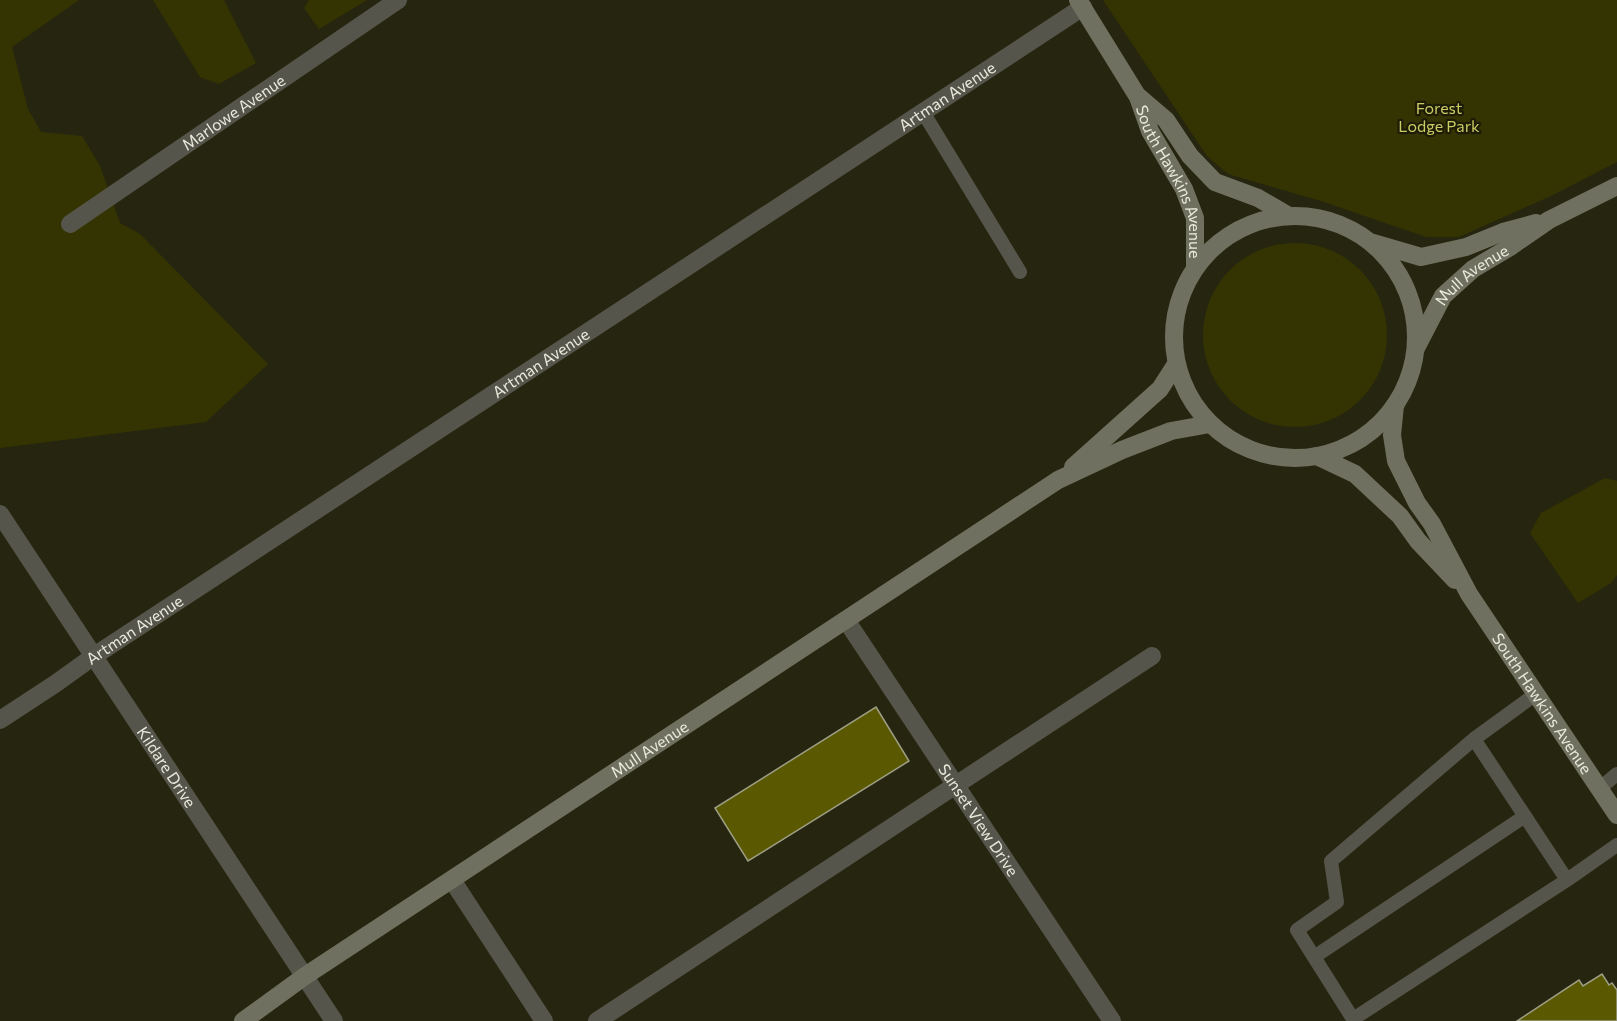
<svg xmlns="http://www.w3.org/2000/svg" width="1617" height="1021" font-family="Commissioner,sans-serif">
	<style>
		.green { fill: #343402 }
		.building { fill: #5a5902; stroke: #9d9e83; stroke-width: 1.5 }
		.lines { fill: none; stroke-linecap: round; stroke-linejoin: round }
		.lane { stroke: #55554b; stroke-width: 14 }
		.street { stroke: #55554b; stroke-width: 18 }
		.secondary { stroke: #707060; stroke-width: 18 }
		.labels { text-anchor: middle; stroke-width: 4.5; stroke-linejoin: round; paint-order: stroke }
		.street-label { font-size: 16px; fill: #e9eadc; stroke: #1c1c07 }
		.park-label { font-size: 16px; fill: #cbcb64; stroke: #1c1c07 }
	</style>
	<rect width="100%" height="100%" fill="#262610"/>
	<path class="green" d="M 0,0 L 79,0 L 12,47 L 28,109 L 41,132 L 82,136 L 100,166 L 120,223 L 140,234 L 268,364 L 206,422 L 0,448 Z
		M 153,0 L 224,0 L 256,63 L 219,84 L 200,77 Z
		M 309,0 L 367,0 L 319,29 L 304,8 Z
		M 1103,0 L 1617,0 L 1617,162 L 1553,195 L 1459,237 L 1426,237 L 1324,202 L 1228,174 L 1207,156 Z
		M1203 335a92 92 0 1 1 184 0a92 92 0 1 1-184 0Z
		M 1605,478 L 1617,481 L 1617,575 L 1611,583 L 1578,603 L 1530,533 L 1541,513 Z"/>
	<path class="building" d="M 876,707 L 909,761 L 748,861 L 715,808 Z
		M 1602,974 L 1609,985 L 1612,983 L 1617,990 L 1617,1021 L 1517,1021 L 1579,980 L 1583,986 Z"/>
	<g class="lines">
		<path class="lane" d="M 923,112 L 1020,272
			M 1474,739 L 1331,861 L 1337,902 L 1297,930 L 1353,1019 L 1567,880 L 1474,739 L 1536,694
			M 1599,789 L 1617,774
			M 1567,880 L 1617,845
			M 1314,957 L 1525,816"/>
		<g class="street">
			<path id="s1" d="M 70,224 L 398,0"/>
			<path id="s2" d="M 0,514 L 334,1021"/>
			<path id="s3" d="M 846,620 L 1112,1021"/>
			<path id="s4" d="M 0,720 L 55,684 L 94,656 L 1083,7"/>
			<path d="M 452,880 L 544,1021"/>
			<path d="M 597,1021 L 1152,656"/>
		</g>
		<g class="secondary">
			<path id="s5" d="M 1078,0 L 1138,97 L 1150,131 L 1184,189 L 1195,218 L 1195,268"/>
			<path d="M 1139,97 L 1166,120 L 1190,156 L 1215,182 L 1258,198 L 1289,216"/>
			<circle cx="1295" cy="337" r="121"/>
			<path d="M 1373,243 L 1421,257 L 1466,247 L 1503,232 L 1536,223"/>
			<path id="s6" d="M 1416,348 L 1443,296 L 1473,269 L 1510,247 L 1549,220 L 1617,186"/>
			<path id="s7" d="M 1395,405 L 1392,435 L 1396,461 L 1417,503 L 1432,524 L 1469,594 L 1617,815"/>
			<path d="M 1317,456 L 1355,474 L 1400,516 L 1418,541 L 1455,580"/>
			<path d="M 1073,467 L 1160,389 L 1176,364"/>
			<path id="s8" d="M 243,1021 L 305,976 L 1058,480 L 1122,450 L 1171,431 L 1210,424"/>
		</g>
	</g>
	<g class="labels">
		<g class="street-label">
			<text dy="6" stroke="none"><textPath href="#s4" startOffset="1134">Artman Avenue</textPath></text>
			<text dy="6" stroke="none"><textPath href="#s1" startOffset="198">Marlowe Avenue</textPath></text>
			<text dy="6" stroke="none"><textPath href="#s5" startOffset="206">South Hawkins Avenue</textPath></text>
			<text dy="6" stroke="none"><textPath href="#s6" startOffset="94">Mull Avenue</textPath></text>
			<text dy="6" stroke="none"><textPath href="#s4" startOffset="648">Artman Avenue</textPath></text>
			<text dy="6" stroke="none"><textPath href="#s4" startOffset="162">Artman Avenue</textPath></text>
			<text dy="6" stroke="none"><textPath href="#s7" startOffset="340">South Hawkins Avenue</textPath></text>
			<text dy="6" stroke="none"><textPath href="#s8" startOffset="489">Mull Avenue</textPath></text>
			<text dy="6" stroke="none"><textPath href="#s2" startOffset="303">Kildare Drive</textPath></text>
			<text dy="6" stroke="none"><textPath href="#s3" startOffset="240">Sunset View Drive</textPath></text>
		</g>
		<g class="park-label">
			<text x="1439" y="114">Forest<tspan x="1439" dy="18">Lodge Park</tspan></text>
		</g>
	</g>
</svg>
